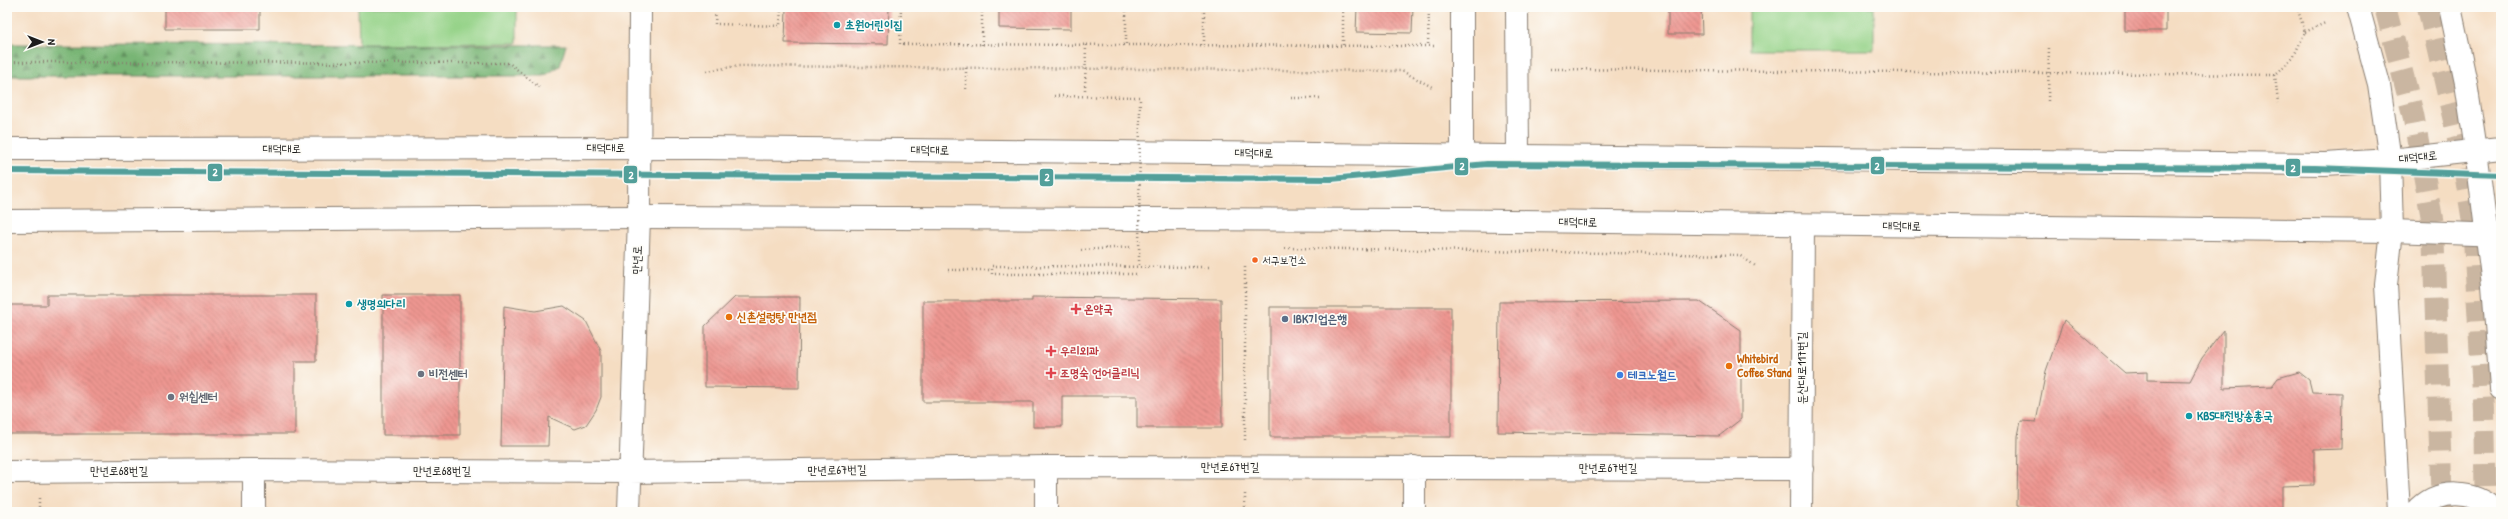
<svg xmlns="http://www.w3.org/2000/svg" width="2508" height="519" font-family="'Patrick Hand','Poor Story',sans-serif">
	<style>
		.forest { fill: url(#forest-firs); stroke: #4a6848 }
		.park { fill: #96d389; stroke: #597852 }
		.building { fill: url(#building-back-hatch) }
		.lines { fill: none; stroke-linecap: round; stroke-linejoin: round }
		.highway-tunnel { stroke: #cab6a1; stroke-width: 22; stroke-dasharray: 22 11; stroke-linecap: butt }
		.minor-casing { stroke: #887c6f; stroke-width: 24 }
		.major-casing { stroke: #887c6f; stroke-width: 24 }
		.highway-casing { stroke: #887c6f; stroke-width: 24 }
		.path { stroke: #887c6f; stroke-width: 2.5; stroke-dasharray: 1 3; stroke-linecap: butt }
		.minor { stroke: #fff; stroke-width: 22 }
		.major { stroke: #fff; stroke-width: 22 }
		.highway { stroke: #fff; stroke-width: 22 }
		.path-bridge { stroke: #887c6f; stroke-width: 2.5; stroke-dasharray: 1 3; stroke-linecap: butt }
		.tram-1-casing { stroke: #fdfcf7; stroke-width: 9 }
		.tram-1 { stroke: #529f9a; stroke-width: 6 }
		.culture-dot { fill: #0f9aa8; stroke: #fdfcf7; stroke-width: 1.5 }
		.bus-dot { fill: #f26522; stroke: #fdfcf7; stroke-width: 1.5 }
		.health-dot { fill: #e0444e; stroke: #fdfcf7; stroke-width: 1.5 }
		.food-dot { fill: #e8710a; stroke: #fdfcf7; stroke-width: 1.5 }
		.service-dot { fill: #5c6f8a; stroke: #fdfcf7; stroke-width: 1.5 }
		.worship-dot { fill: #6b7280; stroke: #fdfcf7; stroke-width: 1.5 }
		.shop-dot { fill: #3f7fe0; stroke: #fdfcf7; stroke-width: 1.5 }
		.labels { text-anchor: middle; stroke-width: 3.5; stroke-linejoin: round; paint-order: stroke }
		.bus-label { font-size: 11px; fill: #1c1c1c; stroke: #fdfcf7; text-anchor: start }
		.culture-label { font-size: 12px; font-weight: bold; fill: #0d838f; stroke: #fdfcf7; text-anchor: start }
		.street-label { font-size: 12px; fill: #1c1c1c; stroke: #fdfcf7 }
		.health-label { font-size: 12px; font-weight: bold; fill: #be3a42; stroke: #fdfcf7; text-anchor: start }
		.food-label { font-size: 12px; font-weight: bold; fill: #c56008; stroke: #fdfcf7; text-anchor: start }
		.service-label { font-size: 12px; font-weight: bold; fill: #4e5e75; stroke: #fdfcf7; text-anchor: start }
		.worship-label { font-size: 12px; font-weight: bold; fill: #5b616d; stroke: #fdfcf7; text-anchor: start }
		.shop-label { font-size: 12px; font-weight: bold; fill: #366cbe; stroke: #fdfcf7; text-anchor: start }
		.line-badge { stroke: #fdfcf7; stroke-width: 1.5 }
		.badge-label { font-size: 11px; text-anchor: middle; font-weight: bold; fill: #fff }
	</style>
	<defs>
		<pattern id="forest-firs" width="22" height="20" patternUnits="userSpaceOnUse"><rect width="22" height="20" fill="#78b575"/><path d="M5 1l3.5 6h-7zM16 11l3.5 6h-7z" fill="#62925f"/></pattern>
		<pattern id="building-back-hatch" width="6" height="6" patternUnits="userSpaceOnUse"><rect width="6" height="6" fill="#ee9691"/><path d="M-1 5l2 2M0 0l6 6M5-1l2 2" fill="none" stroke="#c07a76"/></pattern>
	</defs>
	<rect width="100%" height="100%" fill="#fdfcf7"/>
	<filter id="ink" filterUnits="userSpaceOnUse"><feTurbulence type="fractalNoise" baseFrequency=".025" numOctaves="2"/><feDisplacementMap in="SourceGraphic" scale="8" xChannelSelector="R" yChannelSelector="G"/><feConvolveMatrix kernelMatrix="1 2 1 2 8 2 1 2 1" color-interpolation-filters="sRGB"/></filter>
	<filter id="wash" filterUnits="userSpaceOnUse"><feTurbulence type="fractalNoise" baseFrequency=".012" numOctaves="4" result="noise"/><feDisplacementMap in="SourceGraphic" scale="16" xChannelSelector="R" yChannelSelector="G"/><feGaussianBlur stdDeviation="0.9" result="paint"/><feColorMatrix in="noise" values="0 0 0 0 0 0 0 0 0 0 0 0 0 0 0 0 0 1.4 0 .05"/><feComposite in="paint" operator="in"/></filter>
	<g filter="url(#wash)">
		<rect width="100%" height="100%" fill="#f5ddc2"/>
		<path class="forest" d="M 7,44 L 566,45 L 560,66 L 544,76 L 7,76 Z"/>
		<path class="park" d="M 358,7 L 517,7 L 517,43 L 359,44 Z
			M 1749,7 L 1874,7 L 1874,50 L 1749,50 Z"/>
		<g id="blocks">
			<path class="building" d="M 165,7 L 260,7 L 260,29 L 165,29 Z
				M 786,7 L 889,7 L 888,44 L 785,43 Z
				M 999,7 L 1071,7 L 1071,29 L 999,28 Z
				M 1357,7 L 1413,7 L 1412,33 L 1356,32 Z
				M 1668,7 L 1701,7 L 1702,34 L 1668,34 Z
				M 2125,7 L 2166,7 L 2166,31 L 2125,31 Z
				M 47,295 L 316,295 L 316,361 L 295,361 L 295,434 L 7,434 L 7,305 L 47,305 Z
				M 383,295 L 460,295 L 460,435 L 383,435 Z
				M 735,297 L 800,297 L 799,388 L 705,387 L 705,326 Z
				M 1032,297 L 1221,299 L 1222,428 L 1137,428 L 1137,396 L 1062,396 L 1062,427 L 1033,427 L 1033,402 L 923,402 L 923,301 L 1032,301 Z
				M 1699,301 L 1741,330 L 1741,419 L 1719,436 L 1498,432 L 1499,302 Z
				M 504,306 L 535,311 L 564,306 L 586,321 L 601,351 L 601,397 L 596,410 L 586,425 L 575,429 L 549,417 L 548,446 L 501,446 Z
				M 1270,307 L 1451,307 L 1451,437 L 1270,437 Z
				M 2064,320 L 2125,373 L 2147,372 L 2147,380 L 2190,381 L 2202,358 L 2224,330 L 2224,388 L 2272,386 L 2278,378 L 2299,372 L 2309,380 L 2312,392 L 2342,393 L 2341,449 L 2314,450 L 2314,485 L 2282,486 L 2282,512 L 2032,512 L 2032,508 L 2017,506 L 2018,436 L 2021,421 L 2036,422 L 2046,371 Z"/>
		</g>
	</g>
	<g filter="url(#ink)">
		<use href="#blocks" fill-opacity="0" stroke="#887c6f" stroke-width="1"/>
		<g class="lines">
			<path class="highway-tunnel" d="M 2385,7 L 2413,114 L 2433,224 L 2442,512
				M 2428,7 L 2463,160 L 2473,222 L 2484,410 L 2486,512"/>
			<defs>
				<path id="minor" d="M 1517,7 L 1518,156
					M 2358,7 L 2379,84 L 2390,160
					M 2450,7 L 2466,83 L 2476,150
					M 1462,155 L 1462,7
					M 1046,467 L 1046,512
					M 1414,467 L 1414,512
					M 254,470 L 254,512
					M 7,472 L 254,470 L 629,472 L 1046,467 L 1802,469
					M 629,512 L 639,217 L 640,7
					M 1801,512 L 1803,225"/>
				<path id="major" d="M 7,149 L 705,148 L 2325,164 L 2390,160 L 2501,148
					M 7,221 L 639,217 L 1422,220 L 2392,231 L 2501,235"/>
				<path id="highway" d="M 2476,150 L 2493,285 L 2501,389
					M 2390,160 L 2392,231 L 2386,285 L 2399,512
					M 2416,512 C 2438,487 2474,490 2497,512"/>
			</defs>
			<use href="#minor" class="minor-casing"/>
			<use href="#major" class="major-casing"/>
			<use href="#highway" class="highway-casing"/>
			<path class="path" d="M 716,7 L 715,24 L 780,26 L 781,7
				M 901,7 L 900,44 L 1126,45
				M 1126,7 L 1126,45 L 1428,46
				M 1429,7 L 1428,46 L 1435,46
				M 2305,32 L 2325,23
				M 982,45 L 982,7
				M 1204,45 L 1204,7
				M 1343,45 L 1343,7
				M 7,62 L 509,63 L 539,87
				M 1550,69 L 2275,75 L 2293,58 L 2305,32 L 2297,7
				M 707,71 L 737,66 L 1402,71 L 1434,88
				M 2275,75 L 2278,103
				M 966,89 L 966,68
				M 1085,90 L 1086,45
				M 1054,96 L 1140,97
				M 1291,98 L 1321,98
				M 2048,101 L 2049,46
				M 1285,248 L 1739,255 L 1757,267
				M 1081,250 L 1132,247
				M 1245,267 L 1245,441
				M 948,270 L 992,270
				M 1136,274 L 992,274 L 992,266 L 1209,267
				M 1245,494 L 1245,512
				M 39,498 L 39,512"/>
			<use href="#minor" class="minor"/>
			<use href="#major" class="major"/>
			<use href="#highway" class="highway"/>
			<path class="path-bridge" d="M 1139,265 L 1140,97"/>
			<defs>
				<path id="tram-1" d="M 7,171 L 1331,179 L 1487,164 L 2315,168 L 2501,175"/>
			</defs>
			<use href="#tram-1" class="tram-1-casing"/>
			<use href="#tram-1" class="tram-1"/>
		</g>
	</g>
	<g class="culture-dot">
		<circle cx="837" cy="25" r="4"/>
		<circle cx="349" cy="304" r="4"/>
		<circle cx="2189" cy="416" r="4"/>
	</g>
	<circle class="bus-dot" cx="1255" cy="260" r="3.5"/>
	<g class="health-dot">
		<path d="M1074 303h4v4h4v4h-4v4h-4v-4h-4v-4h4z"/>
		<path d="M1049 345h4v4h4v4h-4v4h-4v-4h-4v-4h4z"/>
		<path d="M1049 367h4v4h4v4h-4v4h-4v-4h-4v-4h4z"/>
	</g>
	<g class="food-dot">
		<circle cx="729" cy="317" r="4"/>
		<circle cx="1729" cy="366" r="4"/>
	</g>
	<circle class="service-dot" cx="1285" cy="319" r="4"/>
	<g class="worship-dot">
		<circle cx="421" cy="374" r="4"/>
		<circle cx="171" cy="397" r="4"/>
	</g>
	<circle class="shop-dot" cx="1620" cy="375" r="4"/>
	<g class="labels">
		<g class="bus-label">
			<text x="1262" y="264">서구보건소</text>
		</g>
		<g class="culture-label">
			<text x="845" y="29">초원어린이집</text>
			<text x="357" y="308">생명의다리</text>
			<text x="2197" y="420">KBS대전방송총국</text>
		</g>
		<g class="street-label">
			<text x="606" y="152">대덕대로</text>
			<text x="282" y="153">대덕대로</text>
			<text transform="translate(930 150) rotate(1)" y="4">대덕대로</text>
			<text transform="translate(1254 153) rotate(1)" y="4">대덕대로</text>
			<text transform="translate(2418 157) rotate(-6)" y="4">대덕대로</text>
			<text transform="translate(1578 222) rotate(1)" y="4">대덕대로</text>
			<text transform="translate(1902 226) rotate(1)" y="4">대덕대로</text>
			<text transform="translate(637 260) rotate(-88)" y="4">만년로</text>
			<text transform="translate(1802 368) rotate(-90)" y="4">둔산대로117번길</text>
			<text x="1230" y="471">만년로67번길</text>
			<text x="1608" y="472">만년로67번길</text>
			<text transform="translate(837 470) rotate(-1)" y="4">만년로67번길</text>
			<text x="119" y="475">만년로68번길</text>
			<text x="442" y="475">만년로68번길</text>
		</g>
		<g class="health-label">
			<text x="1084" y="313">온약국</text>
			<text x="1060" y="355">우리외과</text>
			<text x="1060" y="377">조명숙 언어클리닉</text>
		</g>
		<g class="food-label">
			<text x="737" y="321">신촌설렁탕 만년점</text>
			<text x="1737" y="363">Whitebird<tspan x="1737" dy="14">Coffee Stand</tspan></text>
		</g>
		<g class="service-label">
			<text x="1293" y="323">IBK기업은행</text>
		</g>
		<g class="worship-label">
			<text x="429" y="378">비전센터</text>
			<text x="179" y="401">워쉽센터</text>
		</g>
		<g class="shop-label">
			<text x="1628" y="379">테크노월드</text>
		</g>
	</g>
	<g class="line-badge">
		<rect x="1870" y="156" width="15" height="19" rx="4" fill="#529f9a"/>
		<rect x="1454" y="157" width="15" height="19" rx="4" fill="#529f9a"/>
		<rect x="2285" y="158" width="16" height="19" rx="4" fill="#529f9a"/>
		<rect x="207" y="163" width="16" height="19" rx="4" fill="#529f9a"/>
		<rect x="623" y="165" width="15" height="19" rx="4" fill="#529f9a"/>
		<rect x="1039" y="168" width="15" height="19" rx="4" fill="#529f9a"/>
	</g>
	<g class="badge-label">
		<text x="1877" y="170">2</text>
		<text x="1462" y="170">2</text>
		<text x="2293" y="172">2</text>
		<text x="215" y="176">2</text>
		<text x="631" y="179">2</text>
		<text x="1047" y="181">2</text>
	</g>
	<rect width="2508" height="519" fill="none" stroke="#fdfcf7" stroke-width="24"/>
	<g transform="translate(42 42) rotate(90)" stroke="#fdfcf7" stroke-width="3" paint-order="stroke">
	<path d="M0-3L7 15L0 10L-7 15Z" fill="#1c1c1c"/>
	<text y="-6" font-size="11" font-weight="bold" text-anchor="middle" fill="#1c1c1c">N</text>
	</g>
</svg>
